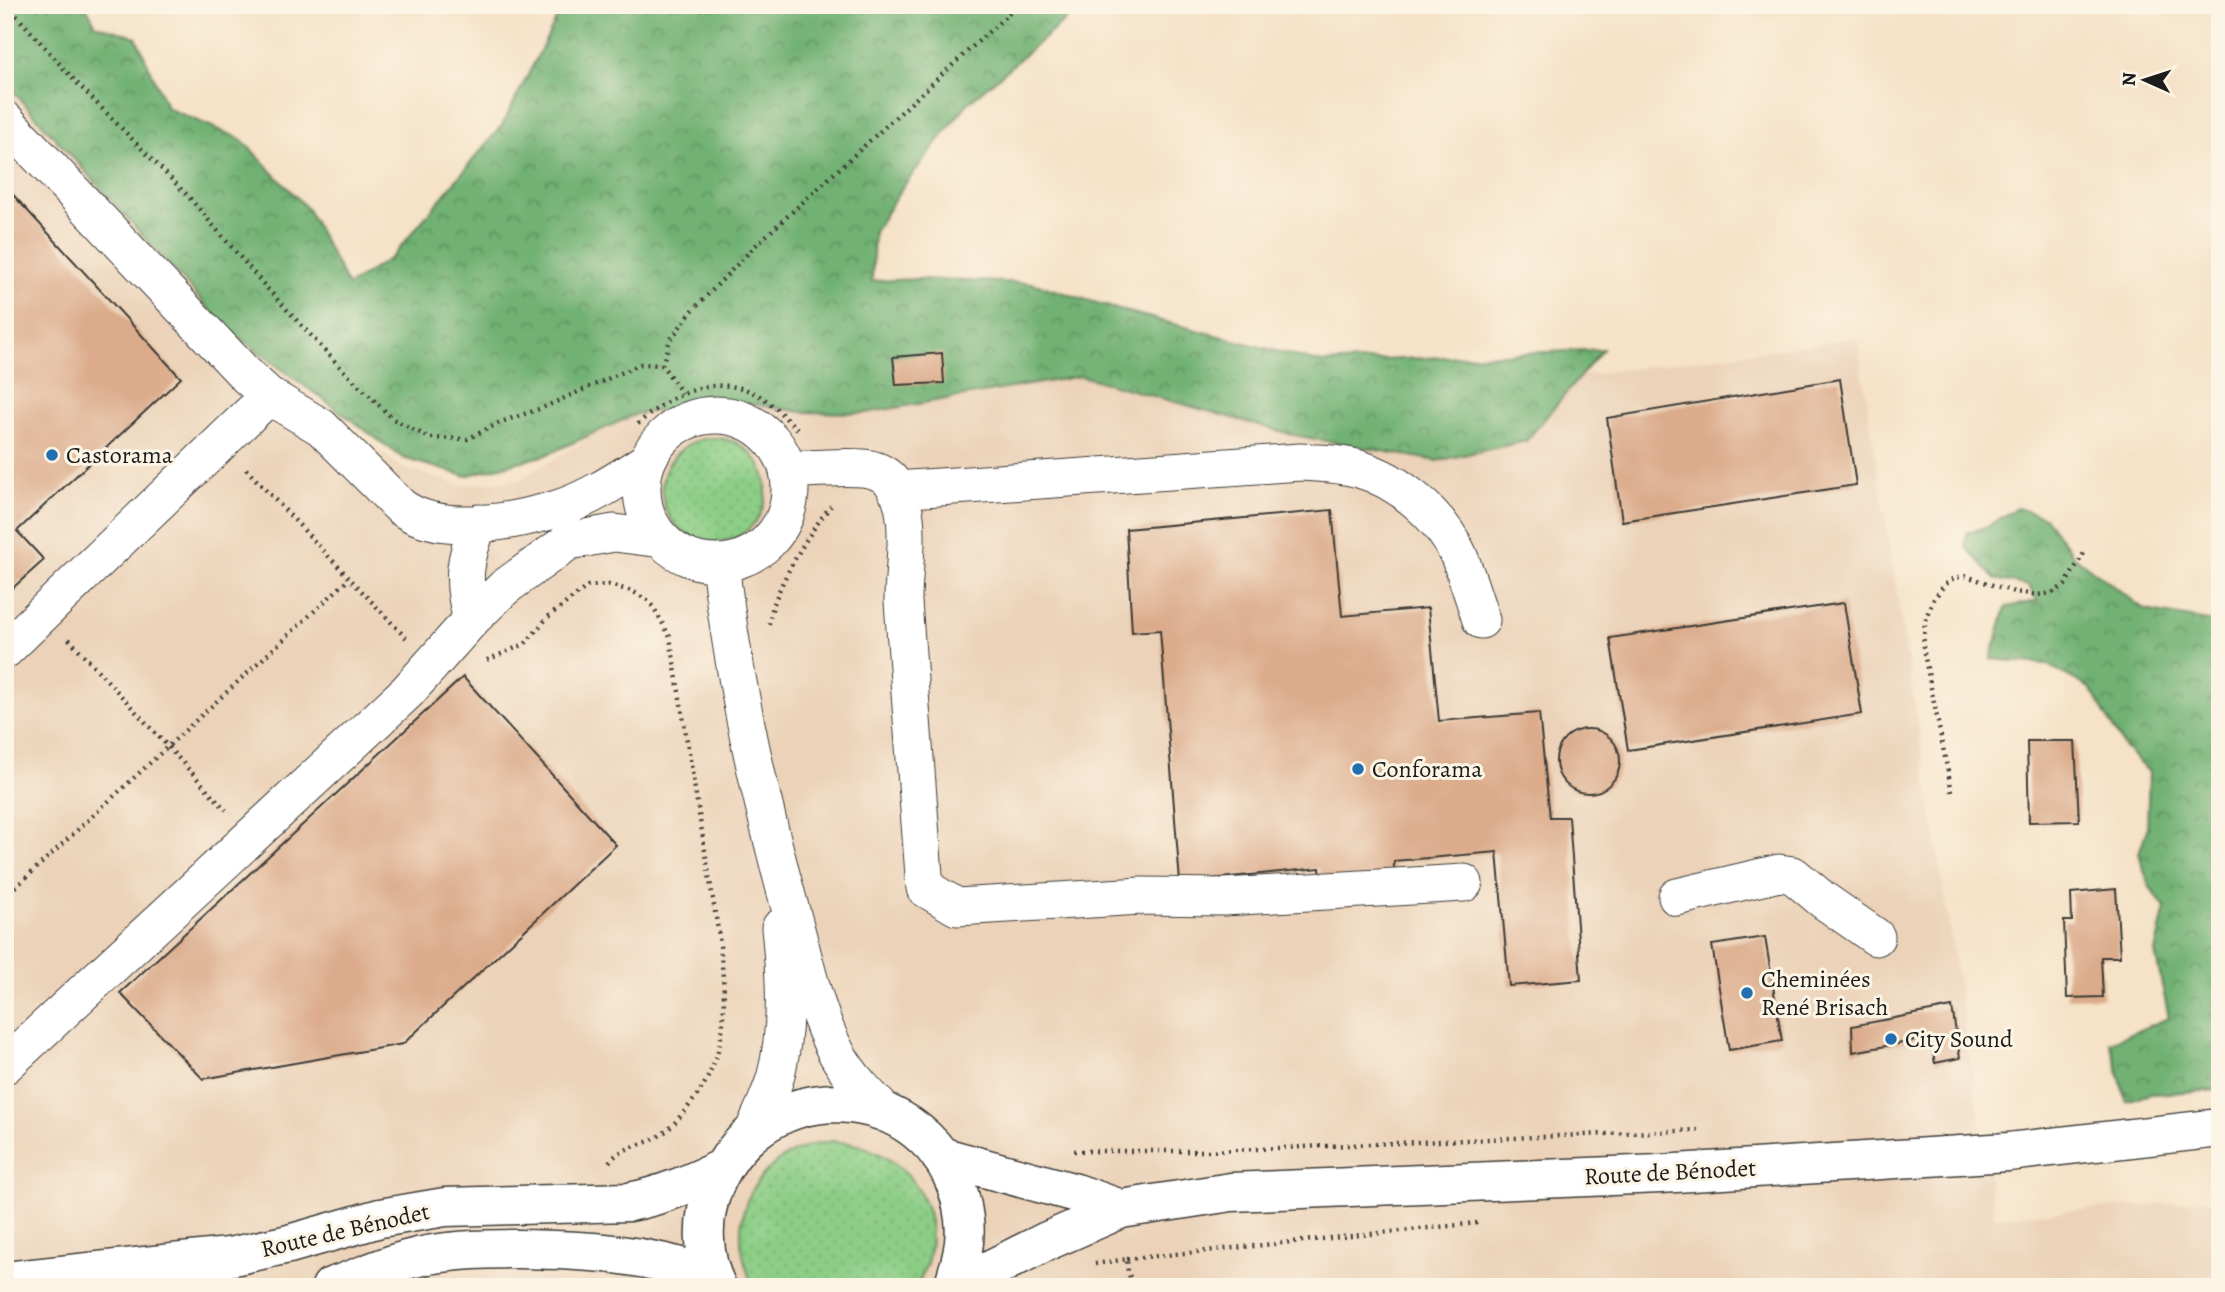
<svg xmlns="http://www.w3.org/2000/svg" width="2225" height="1292" font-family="Alegreya,serif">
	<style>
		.built { fill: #ebd2b8 }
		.grass { fill: url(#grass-dots); stroke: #547551; stroke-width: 2 }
		.forest { fill: url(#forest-crowns); stroke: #466648; stroke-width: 2 }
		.building { fill: #dbab8b }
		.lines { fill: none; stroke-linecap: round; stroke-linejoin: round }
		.minor-casing { stroke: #3d3a36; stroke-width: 39 }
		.major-casing { stroke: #3d3a36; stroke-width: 41 }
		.path { stroke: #3d3a36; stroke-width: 4.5; stroke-dasharray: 2 5; stroke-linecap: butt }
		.minor { stroke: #fff; stroke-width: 37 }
		.major { stroke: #fff; stroke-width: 38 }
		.poi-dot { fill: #1f6fb2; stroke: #fcf5e5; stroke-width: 2.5 }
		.labels { text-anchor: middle; stroke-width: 6; stroke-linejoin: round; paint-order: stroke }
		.poi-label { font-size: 24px; fill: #1c1c1c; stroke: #fcf5e5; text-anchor: start }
		.street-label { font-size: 24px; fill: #1c1c1c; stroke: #fcf5e5 }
	</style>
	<defs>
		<pattern id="grass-dots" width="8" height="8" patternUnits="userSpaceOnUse" patternTransform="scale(1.75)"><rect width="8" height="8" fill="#8cce86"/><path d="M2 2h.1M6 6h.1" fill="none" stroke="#78b073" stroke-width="1.8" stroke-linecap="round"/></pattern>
		<pattern id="forest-crowns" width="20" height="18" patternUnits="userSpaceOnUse" patternTransform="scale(1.75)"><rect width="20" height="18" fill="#71b173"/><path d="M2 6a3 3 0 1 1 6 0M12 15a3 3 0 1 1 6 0" fill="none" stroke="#5c8f5e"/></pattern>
	</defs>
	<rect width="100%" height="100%" fill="#fcf5e5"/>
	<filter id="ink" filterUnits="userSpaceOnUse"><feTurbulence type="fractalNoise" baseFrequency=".0143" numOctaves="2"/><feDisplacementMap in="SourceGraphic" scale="14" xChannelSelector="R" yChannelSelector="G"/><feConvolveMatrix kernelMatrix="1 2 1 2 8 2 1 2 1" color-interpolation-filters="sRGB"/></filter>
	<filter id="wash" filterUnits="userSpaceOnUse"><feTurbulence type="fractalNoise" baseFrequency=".00686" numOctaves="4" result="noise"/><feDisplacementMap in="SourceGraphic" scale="28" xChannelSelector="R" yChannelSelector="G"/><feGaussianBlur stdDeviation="1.57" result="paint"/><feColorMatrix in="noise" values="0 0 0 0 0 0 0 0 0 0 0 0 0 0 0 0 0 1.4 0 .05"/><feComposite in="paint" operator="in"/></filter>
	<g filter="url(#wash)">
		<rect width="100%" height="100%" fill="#f5e2c7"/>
		<path class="built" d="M 5,39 L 284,369 L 337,420 L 402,468 L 461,485 L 519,480 L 599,432 L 646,395 L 1039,342 L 1327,410 L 1857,338 L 1995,1217 L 2220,1199 L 2220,1287 L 5,1287 Z"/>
		<path class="grass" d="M662 490a52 52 0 1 1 104 0a52 52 0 1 1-104 0Z
			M 833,1141 C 909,1146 957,1218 916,1287 L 753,1285 C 720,1215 757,1150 833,1141 Z"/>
		<path class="forest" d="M 5,5 L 85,5 L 96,25 L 136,37 L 167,108 L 241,139 L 307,208 L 348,286 L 393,256 L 503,124 L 562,8 L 566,5 L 1083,5 L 968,103 L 902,188 L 874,232 L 872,281 L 915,279 L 1032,283 L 1113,308 L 1322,363 L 1603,349 L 1526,441 L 1437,461 L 1294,435 L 1081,376 L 865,413 L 802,412 L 733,401 L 636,414 L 546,455 L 465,476 L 403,458 L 226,328 L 5,82 Z
			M 2017,508 L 2045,517 L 2073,555 L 2145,610 L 2220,623 L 2220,1090 L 2150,1094 L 2126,1101 L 2110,1042 L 2169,1018 L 2155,952 L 2165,908 L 2149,886 L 2139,853 L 2147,829 L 2149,772 L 2124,747 L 2090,688 L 2046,664 L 1991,659 L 2006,607 L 2037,601 L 2029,586 L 1995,579 L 1965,546 L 1967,532 L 1984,528 Z"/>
		<g id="blocks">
			<path class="building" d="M 5,186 L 181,378 L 17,531 L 44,560 L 5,595 Z
				M 942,353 L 944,383 L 896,385 L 893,357 Z
				M 1840,379 L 1856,485 L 1622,521 L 1607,418 Z
				M 1332,510 L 1342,616 L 1428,608 L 1439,721 L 1539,713 L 1550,817 L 1569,817 L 1581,980 L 1509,986 L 1497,852 L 1394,861 L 1394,878 L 1322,885 L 1320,868 L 1180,882 L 1160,630 L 1132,632 L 1126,529 Z
				M 1844,603 L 1862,714 L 1628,750 L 1610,638 Z
				M 463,677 L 616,845 L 403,1044 L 203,1079 L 120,993 Z
				M1556 761a32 32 0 1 1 64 0a32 32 0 1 1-64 0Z
				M 2027,741 L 2075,741 L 2079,821 L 2029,822 Z
				M 2116,889 L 2120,957 L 2101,957 L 2103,997 L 2067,998 L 2064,921 L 2072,921 L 2071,893 Z
				M 1765,937 L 1782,1041 L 1729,1050 L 1712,945 Z
				M 1952,1007 L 1960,1058 L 1935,1063 L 1930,1038 L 1853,1052 L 1852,1026 Z"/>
		</g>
	</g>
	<g filter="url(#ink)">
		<use href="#blocks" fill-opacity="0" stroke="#3d3a36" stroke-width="2"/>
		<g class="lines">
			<defs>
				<path id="minor" d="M 5,120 L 247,376 L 269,396
					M642 489a74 74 0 1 1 148 0a74 74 0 1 1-148 0Z
					M 788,470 C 810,469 841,466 863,468 C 924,473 902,564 903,602 L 925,888 L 957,907 L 1141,896 L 1224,897 L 1464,883
					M 896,490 L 1300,462 C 1319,463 1340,463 1359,469 C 1399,480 1441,516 1458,554 C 1467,575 1474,599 1481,620
					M 720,563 C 734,683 760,799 792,915 C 805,960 814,1010 836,1052 C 849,1076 867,1094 886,1113
					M 472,619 C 461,581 464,559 479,523
					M 5,650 L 269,396 L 321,427 L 401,507 C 440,536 513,522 557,509 C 589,499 619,479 647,461
					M 1677,897 L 1779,873 L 1793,875 L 1823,900 L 1876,937
					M 5,1065 L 407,692 L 472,619 L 505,587 L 569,541 L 614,533 L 662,539
					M 754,1130 C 762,1112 771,1094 776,1075 C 788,1028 785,975 780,928"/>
				<path id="major" d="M 940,1156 L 1076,1193 L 1121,1209
					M 5,1281 L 229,1257 L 289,1244 L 380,1218 L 445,1207 L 629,1202 C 662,1196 691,1183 721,1169
					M 331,1287 C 356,1279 381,1267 406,1260 C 442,1250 481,1249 517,1249 C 590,1250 642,1253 712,1276
					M 717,1287 C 702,1257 701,1220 713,1189 C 764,1060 948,1082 964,1219 C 967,1243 960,1265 953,1287
					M 955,1287 L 1045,1242 L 1121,1209 L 1231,1192 L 1660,1174 L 2008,1152 L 2220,1128"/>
			</defs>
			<use href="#minor" class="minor-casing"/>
			<use href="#major" class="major-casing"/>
			<path class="path" d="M 7,5 L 74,80 L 187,195 L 265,286 L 342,369 L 393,419 L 430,438 L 467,439 L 501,422 L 542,408 L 641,364 L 662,365 L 682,393
				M 662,365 L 670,340 L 692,311 L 756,245 L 1018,5
				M 638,424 C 669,395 716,372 758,395 C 774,404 785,419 799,430
				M 246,469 L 406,638
				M 769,624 C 772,593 809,531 831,506
				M 69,639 L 226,810
				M 487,660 L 525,644 L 548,617 L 588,586 L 609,585 L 632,591 L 647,600 L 654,608 L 670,637 L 719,936 C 726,999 732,1055 688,1107 C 680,1116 673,1127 662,1134 C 644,1147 620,1145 607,1165
				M 1952,792 L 1923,648 L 1925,620 L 1934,599 L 1945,584 L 1954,578 L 1966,576 L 2014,592 L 2038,595 L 2052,593 L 2065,585 L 2084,553
				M 5,897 L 349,579
				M 1074,1151 L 1210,1151 L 1698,1130
				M 1127,1259 L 1478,1223
				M 1095,1264 L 1127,1259 L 1128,1273 L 1135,1287"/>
			<use href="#minor" class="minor"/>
			<use href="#major" class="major"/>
		</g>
	</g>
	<g class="poi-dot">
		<circle cx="52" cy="455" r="7"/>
		<circle cx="1358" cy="769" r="7"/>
		<circle cx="1747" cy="993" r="7"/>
		<circle cx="1891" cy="1039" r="7"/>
	</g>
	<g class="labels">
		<g class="poi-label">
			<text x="66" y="463">Castorama</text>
			<text x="1372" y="777">Conforama</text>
			<text x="1761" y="987">Cheminées<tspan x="1761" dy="28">René Brisach</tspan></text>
			<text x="1905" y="1047">City Sound</text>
		</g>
		<g class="street-label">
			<text transform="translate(1670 1172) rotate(-3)" y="8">Route de Bénodet</text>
			<text transform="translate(345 1230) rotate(-13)" y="8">Route de Bénodet</text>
		</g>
	</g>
	<rect width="2225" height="1292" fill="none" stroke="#fcf5e5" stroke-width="28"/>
	<g transform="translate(2145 80) rotate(273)" stroke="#fcf5e5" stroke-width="5" paint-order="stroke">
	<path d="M0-5L12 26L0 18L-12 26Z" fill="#1c1c1c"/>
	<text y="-10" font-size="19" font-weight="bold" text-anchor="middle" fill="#1c1c1c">N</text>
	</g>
</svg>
